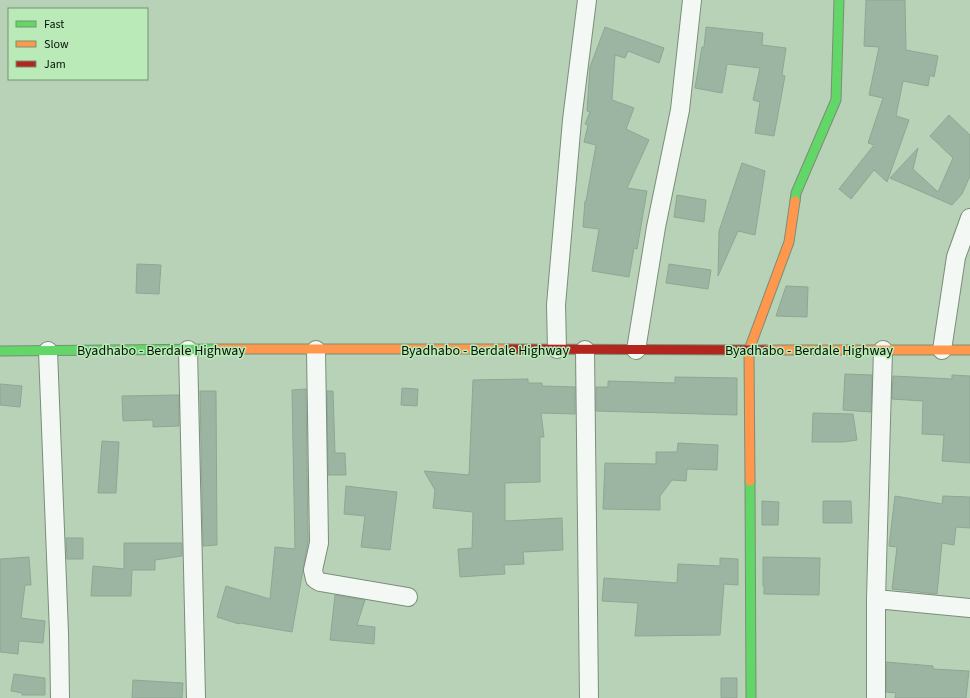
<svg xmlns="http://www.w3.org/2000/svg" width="970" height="698" font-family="'Source Sans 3',sans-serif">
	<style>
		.building { fill: #9cb5a3; stroke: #8ea794 }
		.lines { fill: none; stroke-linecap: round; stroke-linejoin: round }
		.street-casing { stroke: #7a8e79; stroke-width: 20 }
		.fast-casing { stroke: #7a8e79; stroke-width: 11 }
		.slow-casing { stroke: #7a8e79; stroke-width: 11 }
		.jam-casing { stroke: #7a8e79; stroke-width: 11 }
		.street { stroke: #f4f8f4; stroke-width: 18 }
		.fast { stroke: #63d668; stroke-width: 9 }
		.slow { stroke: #ff974d; stroke-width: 9 }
		.jam { stroke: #b3261e; stroke-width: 9 }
		.labels { text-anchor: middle; stroke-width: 3; stroke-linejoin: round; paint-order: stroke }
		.street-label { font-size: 14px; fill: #031304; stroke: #bbeab9 }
	</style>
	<rect width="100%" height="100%" fill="#b8d2b7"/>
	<path class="building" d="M 866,0 L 905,0 L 906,50 L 938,56 L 934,77 L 930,75 L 928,86 L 903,81 L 896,116 L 909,120 L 887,182 L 874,170 L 851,199 L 839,189 L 874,145 L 868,143 L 883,98 L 869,95 L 879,47 L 864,46 Z
		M 605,27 L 664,48 L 659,63 L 628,51 L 625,58 L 615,55 L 612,100 L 634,108 L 626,129 L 649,140 L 627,188 L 647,191 L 637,249 L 634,248 L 629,277 L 592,271 L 599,229 L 583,227 L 585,201 L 586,201 L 596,145 L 584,142 L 588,125 L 585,124 L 590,112 L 587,111 L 590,67 Z
		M 706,27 L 763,33 L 762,45 L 786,48 L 782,75 L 785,76 L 774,136 L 755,133 L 760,102 L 753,100 L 760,68 L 727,64 L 722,93 L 695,88 L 702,47 L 704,47 Z
		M 949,115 L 970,135 L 970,176 L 962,194 L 952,205 L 890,178 L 918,148 L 913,169 L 938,192 L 953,158 L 930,136 Z
		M 742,163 L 765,171 L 755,235 L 738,231 L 718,276 L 719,231 Z
		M 677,195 L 706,200 L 704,222 L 674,217 Z
		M 137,264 L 161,265 L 159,294 L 136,293 Z
		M 669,264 L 711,270 L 708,289 L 666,283 Z
		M 786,286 L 808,287 L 807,317 L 776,316 Z
		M 845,374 L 872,375 L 871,412 L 843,410 Z
		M 952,375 L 970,376 L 970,463 L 942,461 L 944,435 L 922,434 L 923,401 L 892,399 L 893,376 L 952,379 Z
		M 675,377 L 737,378 L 737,415 L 596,411 L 596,387 L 608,387 L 608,381 L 675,383 Z
		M 528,379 L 528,383 L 542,383 L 542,386 L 575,387 L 575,414 L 541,413 L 544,437 L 540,437 L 540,482 L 505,483 L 505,521 L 562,518 L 563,550 L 523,552 L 524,564 L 504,565 L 505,574 L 460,577 L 458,549 L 472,548 L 473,512 L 433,508 L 435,490 L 424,471 L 469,475 L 473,380 Z
		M 0,384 L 22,386 L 20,407 L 0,405 Z
		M 402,388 L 418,389 L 417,406 L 401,405 Z
		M 306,389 L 308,542 L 292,632 L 240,623 L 239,624 L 217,617 L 226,586 L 270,599 L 275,547 L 295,549 L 292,390 Z
		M 200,391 L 216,391 L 217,545 L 203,546 Z
		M 327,391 L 333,391 L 335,453 L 345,453 L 346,475 L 328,475 Z
		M 179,395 L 179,426 L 153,427 L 153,420 L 123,421 L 122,396 Z
		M 813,413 L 853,414 L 857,440 L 843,442 L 812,442 Z
		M 102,441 L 119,442 L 116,493 L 98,493 Z
		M 678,443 L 718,445 L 717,470 L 687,469 L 686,481 L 672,480 L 660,496 L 660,510 L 603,509 L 605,463 L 656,464 L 656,452 L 677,452 Z
		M 346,486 L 397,492 L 390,550 L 361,547 L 365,516 L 344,514 Z
		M 895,496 L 942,504 L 943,496 L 970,497 L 970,528 L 956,527 L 954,545 L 942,543 L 937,594 L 892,589 L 897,547 L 889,546 Z
		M 762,501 L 779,502 L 778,525 L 762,525 Z
		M 823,501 L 851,501 L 852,523 L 823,523 Z
		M 66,538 L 83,538 L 83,559 L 67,559 Z
		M 124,543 L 182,543 L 182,556 L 155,560 L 155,570 L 132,570 L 131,596 L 91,596 L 93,566 L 124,569 Z
		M 29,557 L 31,585 L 25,585 L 21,618 L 45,621 L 43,643 L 19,641 L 18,654 L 0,652 L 0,559 Z
		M 763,557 L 820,558 L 819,595 L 764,594 L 764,586 L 763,586 Z
		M 720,558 L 738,559 L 738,585 L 724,584 L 720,635 L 635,636 L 638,603 L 602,601 L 604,578 L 677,583 L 678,564 L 720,566 Z
		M 335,595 L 365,600 L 357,625 L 375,627 L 374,644 L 330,640 Z
		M 886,662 L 933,666 L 933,669 L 969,671 L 966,698 L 895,698 L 896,693 L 886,692 Z
		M 14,674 L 45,678 L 45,695 L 22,695 L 22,693 L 11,691 Z
		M 721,678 L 737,678 L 737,698 L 721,698 Z
		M 133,680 L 183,683 L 182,698 L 132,698 Z"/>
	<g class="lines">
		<defs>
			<path id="street" d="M 557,349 L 556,305 L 572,120 L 587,0
				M 188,350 L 196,698
				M 316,350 L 319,543 L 313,570 L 315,579 L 320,582 L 408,597
				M 585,350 L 589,698
				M 636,350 L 656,227 L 680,110 L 692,0
				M 942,350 L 956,257 L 970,218
				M 48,351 L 59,633 L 60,698
				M 876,599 L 970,608
				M 876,698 L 876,599 L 883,350"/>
			<path id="fast" d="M 795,201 L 796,193 L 836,100 L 839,0
				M 0,351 L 217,349
				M 750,481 L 751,698"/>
			<path id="slow" d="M 217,349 L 508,349
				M 765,350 L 970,350
				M 750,481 L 749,350 L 789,242 L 795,201"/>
			<path id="jam" d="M 508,349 L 765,350"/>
		</defs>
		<use href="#street" class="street-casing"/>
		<use href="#fast" class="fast-casing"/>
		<use href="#slow" class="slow-casing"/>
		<use href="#jam" class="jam-casing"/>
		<use href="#street" class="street"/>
		<use href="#fast" class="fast"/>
		<use href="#slow" class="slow"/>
		<use href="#jam" class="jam"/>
	</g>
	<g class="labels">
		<g class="street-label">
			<text x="161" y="355">Byadhabo - Berdale Highway</text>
			<text x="485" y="355">Byadhabo - Berdale Highway</text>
			<text x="809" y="355">Byadhabo - Berdale Highway</text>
		</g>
	</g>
	<rect x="8" y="8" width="140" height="72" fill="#bbeab9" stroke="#719471"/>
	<rect x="16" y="21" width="20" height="6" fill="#63d668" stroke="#719471"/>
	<text x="44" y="28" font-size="12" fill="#031304">Fast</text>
	<rect x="16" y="41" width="20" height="6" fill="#ff974d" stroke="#719471"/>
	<text x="44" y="48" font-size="12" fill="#031304">Slow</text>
	<rect x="16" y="61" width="20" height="6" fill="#b3261e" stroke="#719471"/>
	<text x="44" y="68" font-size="12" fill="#031304">Jam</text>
</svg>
